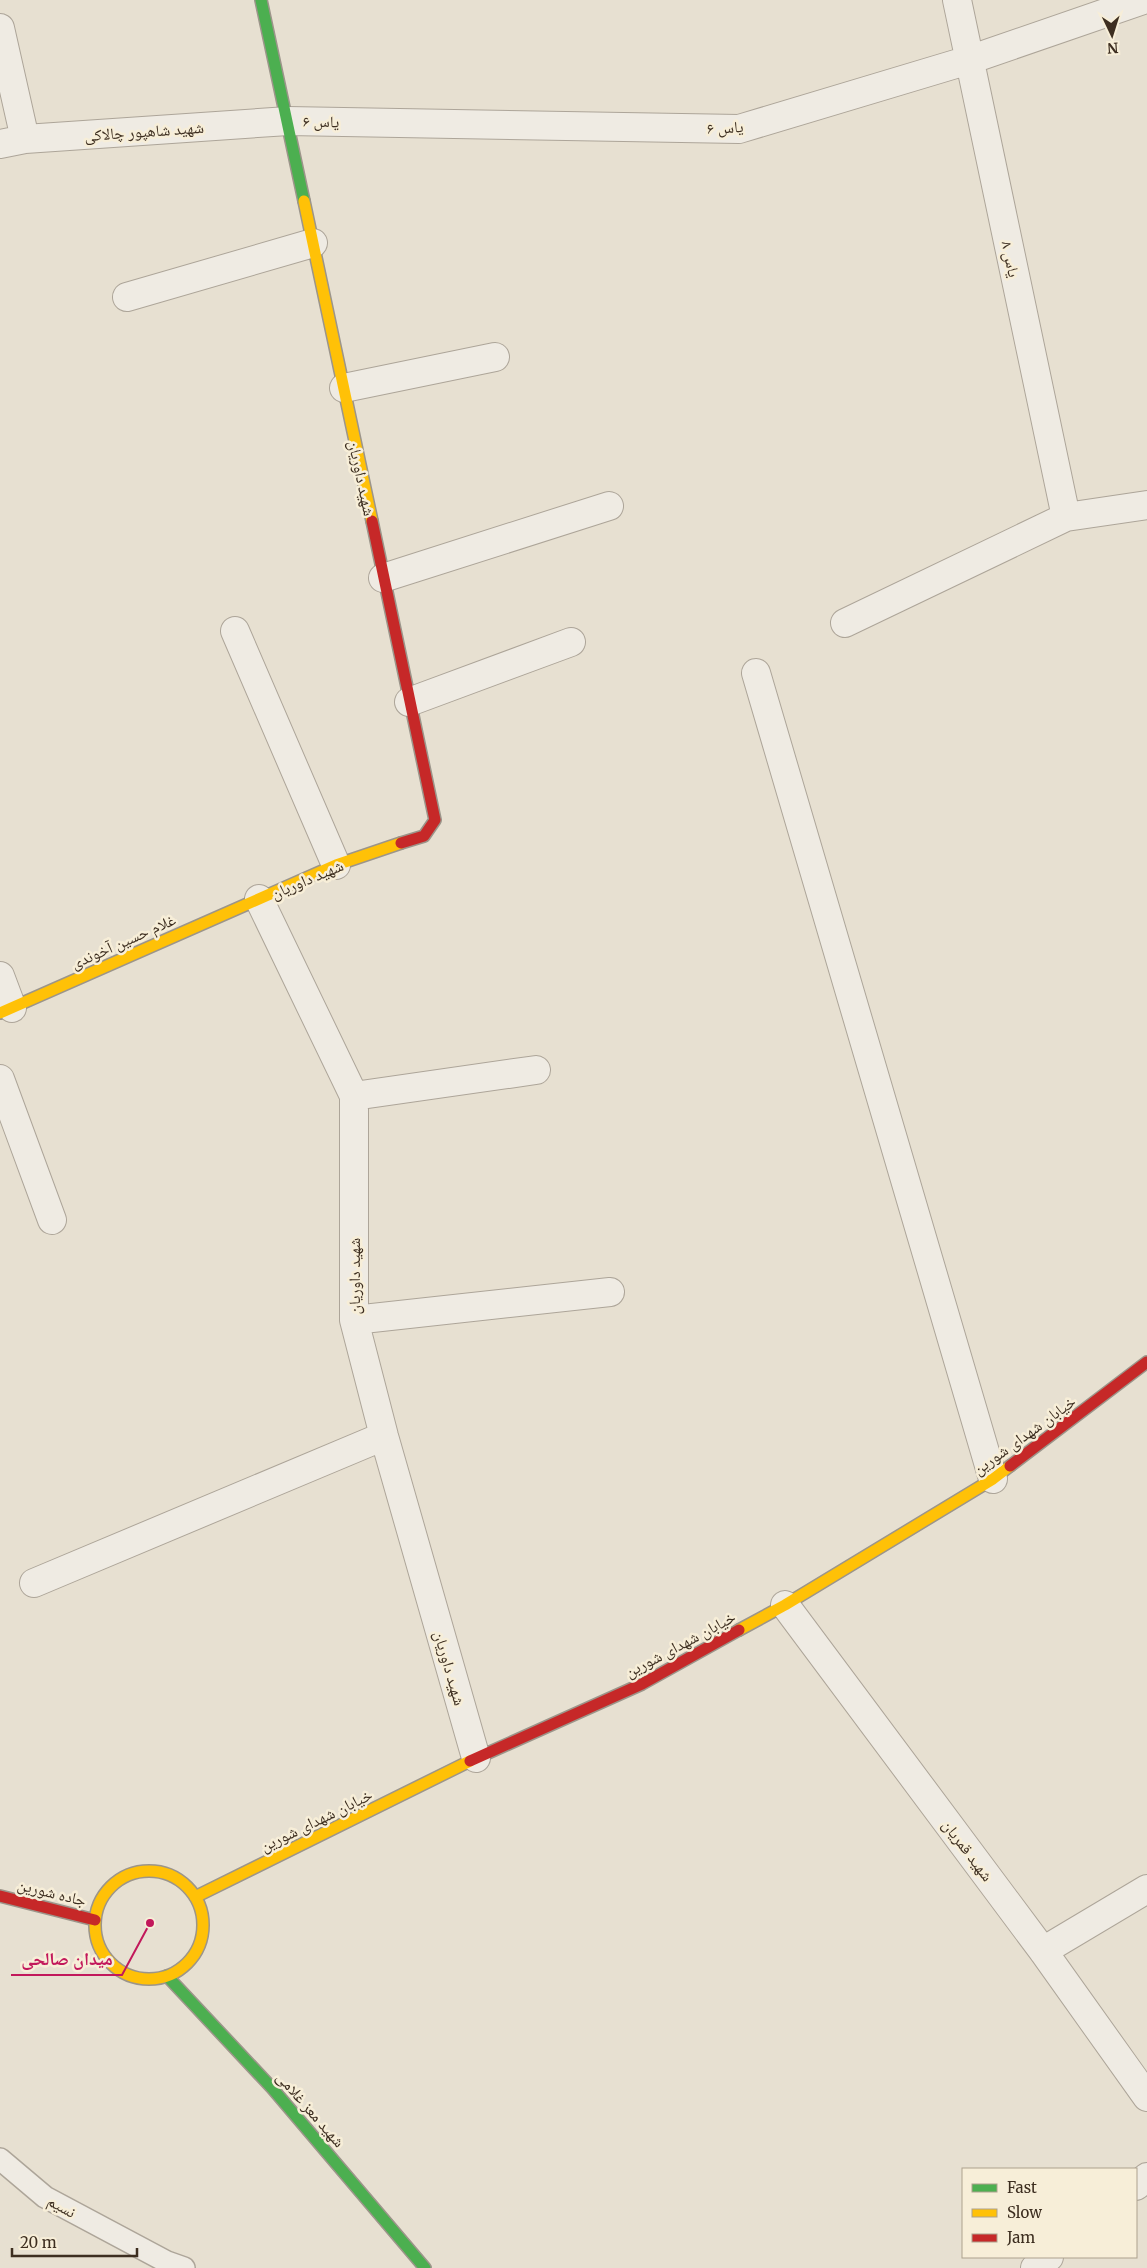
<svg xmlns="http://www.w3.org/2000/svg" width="1147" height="2268" font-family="Merriweather,'Noto Naskh Arabic',serif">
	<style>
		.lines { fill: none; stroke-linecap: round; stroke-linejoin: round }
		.lane-casing { stroke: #ada599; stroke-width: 24 }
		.street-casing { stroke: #ada599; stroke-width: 30 }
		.fast-casing { stroke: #9c958a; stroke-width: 14 }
		.slow-casing { stroke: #9c958a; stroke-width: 14 }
		.jam-casing { stroke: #9c958a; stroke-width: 14 }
		.lane { stroke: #efebe3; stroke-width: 21 }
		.street { stroke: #efebe3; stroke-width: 28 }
		.fast { stroke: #4caf50; stroke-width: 11 }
		.slow { stroke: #ffc107; stroke-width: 11 }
		.jam { stroke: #c62828; stroke-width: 11 }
		.labels { text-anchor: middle; stroke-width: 5; stroke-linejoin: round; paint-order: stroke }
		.street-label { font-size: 16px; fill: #3d2e20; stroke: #f7eed8 }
		.leader { fill: none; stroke: #c2185b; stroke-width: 2 }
		.callout-dot { fill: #c2185b; stroke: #f7eed8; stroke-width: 2 }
		.callout-label { font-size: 18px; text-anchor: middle; font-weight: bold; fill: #c2185b; stroke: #f7eed8; stroke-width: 5; stroke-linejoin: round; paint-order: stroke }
	</style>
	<rect width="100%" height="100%" fill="#e7e0d1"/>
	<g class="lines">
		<defs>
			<path id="lane" d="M 0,2159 L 45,2197 L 167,2262 L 184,2268"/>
			<path id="street" d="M 957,0 L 1066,517
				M 0,28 L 25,139
				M 0,144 L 25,139 L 288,121 L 739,129 L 969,60 L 1143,0
				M 127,297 L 313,243
				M 344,388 L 495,357
				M 383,578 L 609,506
				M 845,623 L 1066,517 L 1147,505
				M 235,631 L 336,865
				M 756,673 L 993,1479
				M 409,702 L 571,642
				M 259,899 L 354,1096 L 354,1320 L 384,1436 L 476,1758
				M 0,976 L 12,1008
				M 0,1079 L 52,1220
				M 354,1096 L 536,1070
				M 354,1320 L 610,1292
				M 34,1583 L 384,1436
				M 785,1605 L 1043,1951 L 1147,2097
				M 1043,1951 L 1147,1889
				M 1136,2186 L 1147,2177
				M 1035,2268 L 1049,2257"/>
			<path id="fast" d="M 261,0 L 304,201
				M 167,1976 L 272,2088 L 425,2268"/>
			<path id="slow" d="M 304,201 L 372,521
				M 0,1013 L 336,865 L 401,843
				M 739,1630 L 785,1605 L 993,1479 L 1010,1466
				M95 1925a54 54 0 1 1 108 0a54 54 0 1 1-108 0Z
				M 195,1897 L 470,1761"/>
			<path id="jam" d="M 372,521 L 435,820 L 424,836 L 401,843
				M 1010,1466 L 1147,1362
				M 470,1761 L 642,1684 L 739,1630
				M 0,1896 L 95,1920"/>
		</defs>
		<use href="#lane" class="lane-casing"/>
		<use href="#street" class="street-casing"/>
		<use href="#fast" class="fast-casing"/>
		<use href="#slow" class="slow-casing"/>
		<use href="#jam" class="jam-casing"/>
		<use href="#lane" class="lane"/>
		<use href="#street" class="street"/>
		<use href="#fast" class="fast"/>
		<use href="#slow" class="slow"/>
		<use href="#jam" class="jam"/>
	</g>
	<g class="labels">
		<g class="street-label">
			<text transform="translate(321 121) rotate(1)" y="6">یاس ۶</text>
			<text transform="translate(725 127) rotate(-3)" y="6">یاس ۶</text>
			<text transform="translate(144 131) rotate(-4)" y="6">شهید شاهپور چالاکی</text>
			<text transform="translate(1011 259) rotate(78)" y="6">یاس ۸</text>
			<text transform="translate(362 478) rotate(78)" y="6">شهید داوریان</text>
			<text transform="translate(307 879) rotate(-23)" y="6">شهید داوریان</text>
			<text transform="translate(123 941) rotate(-24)" y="6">غلام حسین آخوندی</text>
			<text transform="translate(354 1276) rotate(-90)" y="6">شهید داوریان</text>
			<text transform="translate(1024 1435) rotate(-36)" y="6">خیابان شهدای شورین</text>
			<text transform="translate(680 1644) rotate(-28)" y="6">خیابان شهدای شورین</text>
			<text transform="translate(450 1668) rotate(74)" y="6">شهید داوریان</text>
			<text transform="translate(316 1820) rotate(-26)" y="6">خیابان شهدای شورین</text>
			<text transform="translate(968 1850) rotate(53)" y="6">شهید قمریان</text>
			<text transform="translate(52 1892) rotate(14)" y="6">جاده شورين</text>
			<text transform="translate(311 2109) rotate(49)" y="6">شهید معز غلامی</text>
			<text transform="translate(62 2206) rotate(29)" y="6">نسیم</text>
		</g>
	</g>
	<path class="leader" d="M150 1923L122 1975H11"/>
	<circle class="callout-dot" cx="150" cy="1923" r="5"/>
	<g class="callout-label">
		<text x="67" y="1965">میدان صالحی</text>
	</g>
	<rect x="962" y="2168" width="175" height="90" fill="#f7eed8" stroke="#ada18e"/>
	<rect x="972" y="2184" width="25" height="8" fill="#4caf50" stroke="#ada18e"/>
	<text x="1007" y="2193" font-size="15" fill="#3d2e20">Fast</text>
	<rect x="972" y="2209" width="25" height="8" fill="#ffc107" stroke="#ada18e"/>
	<text x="1007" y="2218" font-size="15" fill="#3d2e20">Slow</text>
	<rect x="972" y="2234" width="25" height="8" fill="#c62828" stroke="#ada18e"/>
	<text x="1007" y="2243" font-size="15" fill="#3d2e20">Jam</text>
	<g transform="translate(1112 35) rotate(176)" stroke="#f7eed8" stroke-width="4" paint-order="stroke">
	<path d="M0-4L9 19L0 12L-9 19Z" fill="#3d2e20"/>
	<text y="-8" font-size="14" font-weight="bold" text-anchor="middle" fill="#3d2e20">N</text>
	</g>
	<path d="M12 2248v8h125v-8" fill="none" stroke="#3d2e20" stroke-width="2.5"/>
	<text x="20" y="2248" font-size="15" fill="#3d2e20" stroke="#f7eed8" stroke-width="4" paint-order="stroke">20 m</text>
</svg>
